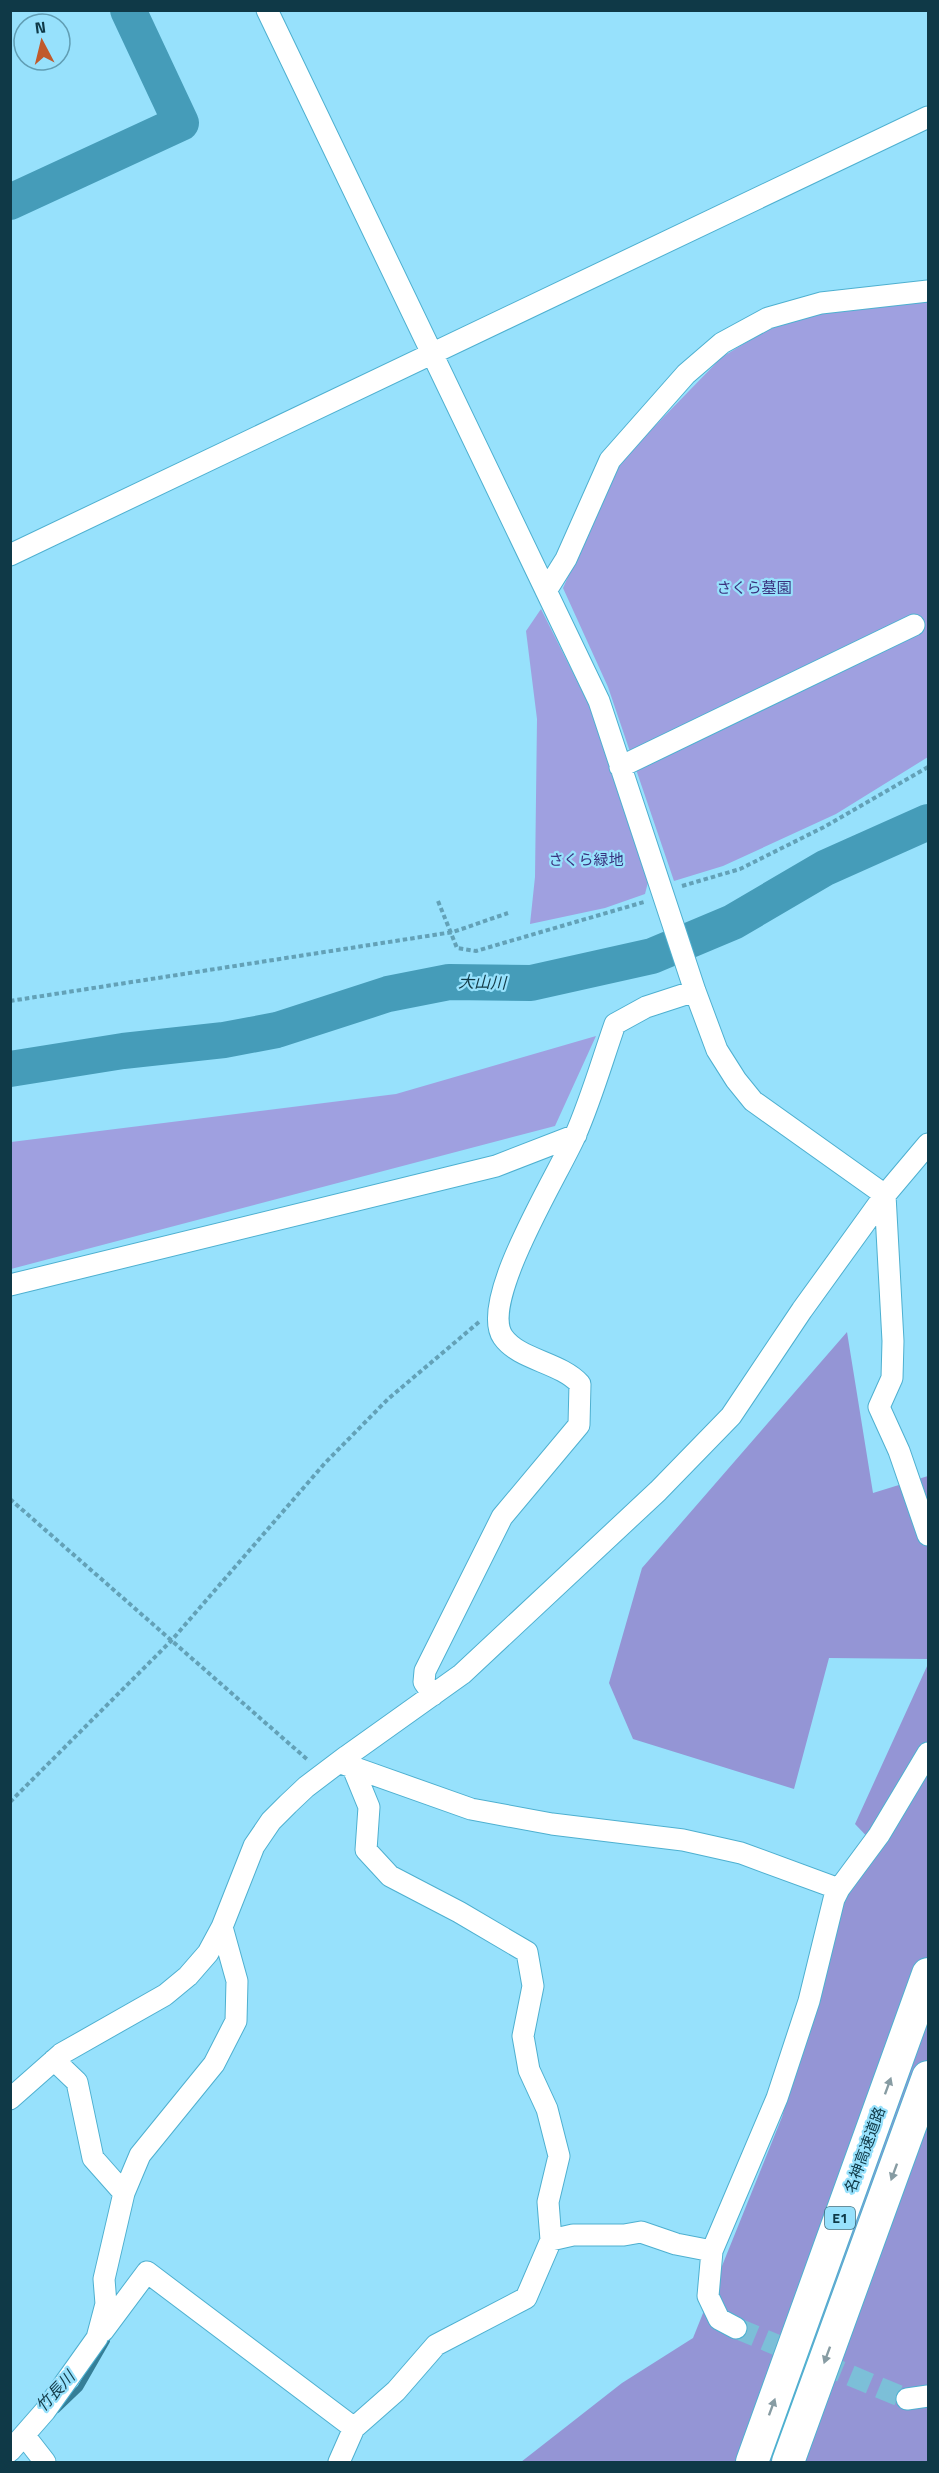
<svg xmlns="http://www.w3.org/2000/svg" width="939" height="2473" font-family="'Titillium Web','Noto Sans JP',sans-serif">
	<style>
		.green { fill: #9fa0e0 }
		.forest { fill: #9495d5 }
		.lines { fill: none; stroke-linecap: round; stroke-linejoin: round }
		.stream { stroke: #357e97; stroke-width: 6 }
		.river { stroke: #459cb9; stroke-width: 36 }
		.minor-tunnel { stroke: #7cbfd8; stroke-width: 21; stroke-dasharray: 21 10; stroke-linecap: butt }
		.minor-casing { stroke: #4eb0d0; stroke-width: 23 }
		.highway-casing { stroke: #4eb0d0; stroke-width: 34 }
		.path { stroke: #63a1b7; stroke-width: 4; stroke-dasharray: 4.5 3; stroke-linecap: butt }
		.minor { stroke: #fff; stroke-width: 21 }
		.highway { stroke: #fff; stroke-width: 32 }
		.oneway { fill: #879ca3 }
		.labels { text-anchor: middle; stroke-width: 4.5; stroke-linejoin: round; paint-order: stroke }
		.shield { fill: #97e1fc; stroke: #386b7d; stroke-width: 1.5 }
		.shield-label { font-size: 14px; font-weight: bold; fill: #0f3947 }
		.park-label { font-size: 15px; fill: #39317d; stroke: #97e1fc }
		.street-label { font-size: 15px; fill: #0f3947; stroke: #97e1fc }
		.water-label { font-size: 16px; font-style: italic; fill: #133b48; stroke: #97e1fc }
	</style>
	<rect width="100%" height="100%" fill="#97e1fc"/>
	<path class="green" d="M 928,300 L 928,757 L 836,814 L 723,866 L 674,881 L 608,687 L 563,588 L 618,464 L 722,357 L 767,330 L 816,314 Z
		M 541,609 L 589,705 L 648,882 L 645,894 L 605,908 L 530,924 L 535,877 L 537,719 L 526,631 Z
		M 596,1036 L 555,1126 L 11,1269 L 11,1142 L 396,1094 Z"/>
	<path class="forest" d="M 847,1332 L 873,1493 L 928,1476 L 928,1659 L 829,1658 L 794,1789 L 633,1739 L 609,1683 L 642,1568 Z
		M 928,1664 L 928,2462 L 521,2462 L 622,2383 L 693,2338 L 782,2117 L 844,1898 L 878,1848 L 855,1824 Z"/>
	<g class="lines">
		<path class="stream" d="M 57,2410 L 80,2388 L 107,2341"/>
		<path class="river" d="M 10,202 L 181,123 L 128,10
			M 10,1069 L 123,1051 L 224,1040 L 277,1030 L 388,994 L 449,982 L 531,983 L 652,956 L 733,922 L 825,868 L 928,822"/>
		<path class="minor-tunnel" d="M 736,2328 L 907,2399"/>
		<defs>
			<path id="minor" d="M 267,10 L 599,701 L 695,991 L 717,1050 L 736,1080 L 753,1101 L 885,1195 L 893,1341 L 892,1378 L 879,1407 L 899,1451 L 928,1535
				M 10,555 L 928,117
				M 546,591 L 566,559 L 610,460 L 686,374 L 722,343 L 768,318 L 821,303 L 928,291
				M 620,767 L 914,625
				M 10,1285 L 496,1166 L 576,1135
				M 433,1695 L 424,1682 L 425,1671 L 502,1517 L 579,1425 L 580,1384 C 560,1362 519,1360 503,1337 C 478,1302 559,1173 575,1136 C 591,1100 602,1061 615,1024 L 646,1007 L 695,991
				M 344,1764 L 471,1809 L 552,1824 L 683,1840 L 741,1853 L 839,1889
				M 54,2060 L 77,2082 L 93,2158 L 124,2193
				M 10,2099 L 61,2054 L 165,1995 L 188,1976 L 208,1953 L 222,1927 L 254,1846 L 271,1821 L 288,1804 L 306,1787 L 347,1756 L 462,1674 L 658,1491 L 731,1416 L 802,1310 L 885,1195 L 928,1144
				M 551,2240 L 573,2235 L 624,2235 L 641,2232 L 676,2244 L 712,2251
				M 736,2328 L 719,2319 L 708,2296 L 712,2251 L 777,2098 L 809,2001 L 834,1899 L 839,1889 L 879,1835 L 928,1753
				M 103,2331 L 147,2272 L 354,2428
				M 907,2399 L 928,2396
				M 24,2435 L 45,2462
				M 10,2451 L 45,2411 L 97,2338 L 106,2304 L 104,2279 L 124,2193 L 140,2155 L 214,2064 L 236,2021 L 237,1981 L 222,1927
				M 339,2462 L 354,2428 L 396,2391 L 436,2345 L 526,2298 L 551,2240 L 548,2202 L 559,2156 L 547,2109 L 529,2070 L 523,2036 L 533,1986 L 527,1952 L 459,1912 L 390,1876 L 366,1850 L 369,1807 L 353,1768"/>
			<path id="highway" d="M 752,2462 L 928,1974
				M 788,2462 L 928,2077"/>
		</defs>
		<use href="#minor" class="minor-casing"/>
		<use href="#highway" class="highway-casing"/>
		<path class="path" d="M 682,886 L 740,869 L 824,827 L 928,767
			M 438,901 L 457,948 L 476,951 L 644,902
			M 10,1001 L 453,932 L 508,913
			M 10,1499 L 309,1761
			M 10,1802 L 171,1641 L 325,1463 L 388,1399 L 479,1322"/>
		<use href="#minor" class="minor"/>
		<use href="#highway" class="highway"/>
	</g>
	<defs><path id="oneway-solid" d="M-6-.8H1V-3.2L6.5 0L1 3.2V.8H-6Z" transform="scale(1.5)"/></defs>
	<g class="oneway">
		<use href="#oneway-solid" transform="translate(888 2086) rotate(-70)"/>
		<use href="#oneway-solid" transform="translate(894 2172) rotate(110)"/>
		<use href="#oneway-solid" transform="translate(827 2355) rotate(110)"/>
		<use href="#oneway-solid" transform="translate(772 2407) rotate(-70)"/>
	</g>
	<g class="labels">
		<rect class="shield" x="825" y="2207" width="30" height="22" rx="4.5"/>
		<g class="shield-label">
			<text x="840" y="2223">E1</text>
		</g>
		<g class="park-label">
			<text x="754" y="593">さくら墓園</text>
			<text x="586" y="865">さくら緑地</text>
		</g>
		<g class="street-label">
			<text transform="translate(865 2150) rotate(-70)" y="5">名神高速道路</text>
		</g>
		<g class="water-label">
			<text transform="translate(482 982) rotate(1)" y="6">大山川</text>
			<text transform="translate(55 2391) rotate(-47)" y="6">竹長川</text>
		</g>
	</g>
	<rect width="939" height="2473" fill="none" stroke="#0f3947" stroke-width="24"/>
	<g transform="translate(42 42) rotate(353)"><circle r="28" fill="#97e1fc" stroke="#619eb4" stroke-width="1.5"/>
	<path d="M0-4.5L10 22L0 15L-10 22Z" fill="#c05a2b"/>
	<text y="-9" font-size="16" font-weight="bold" text-anchor="middle" fill="#0f3947">N</text>
	</g>
</svg>
